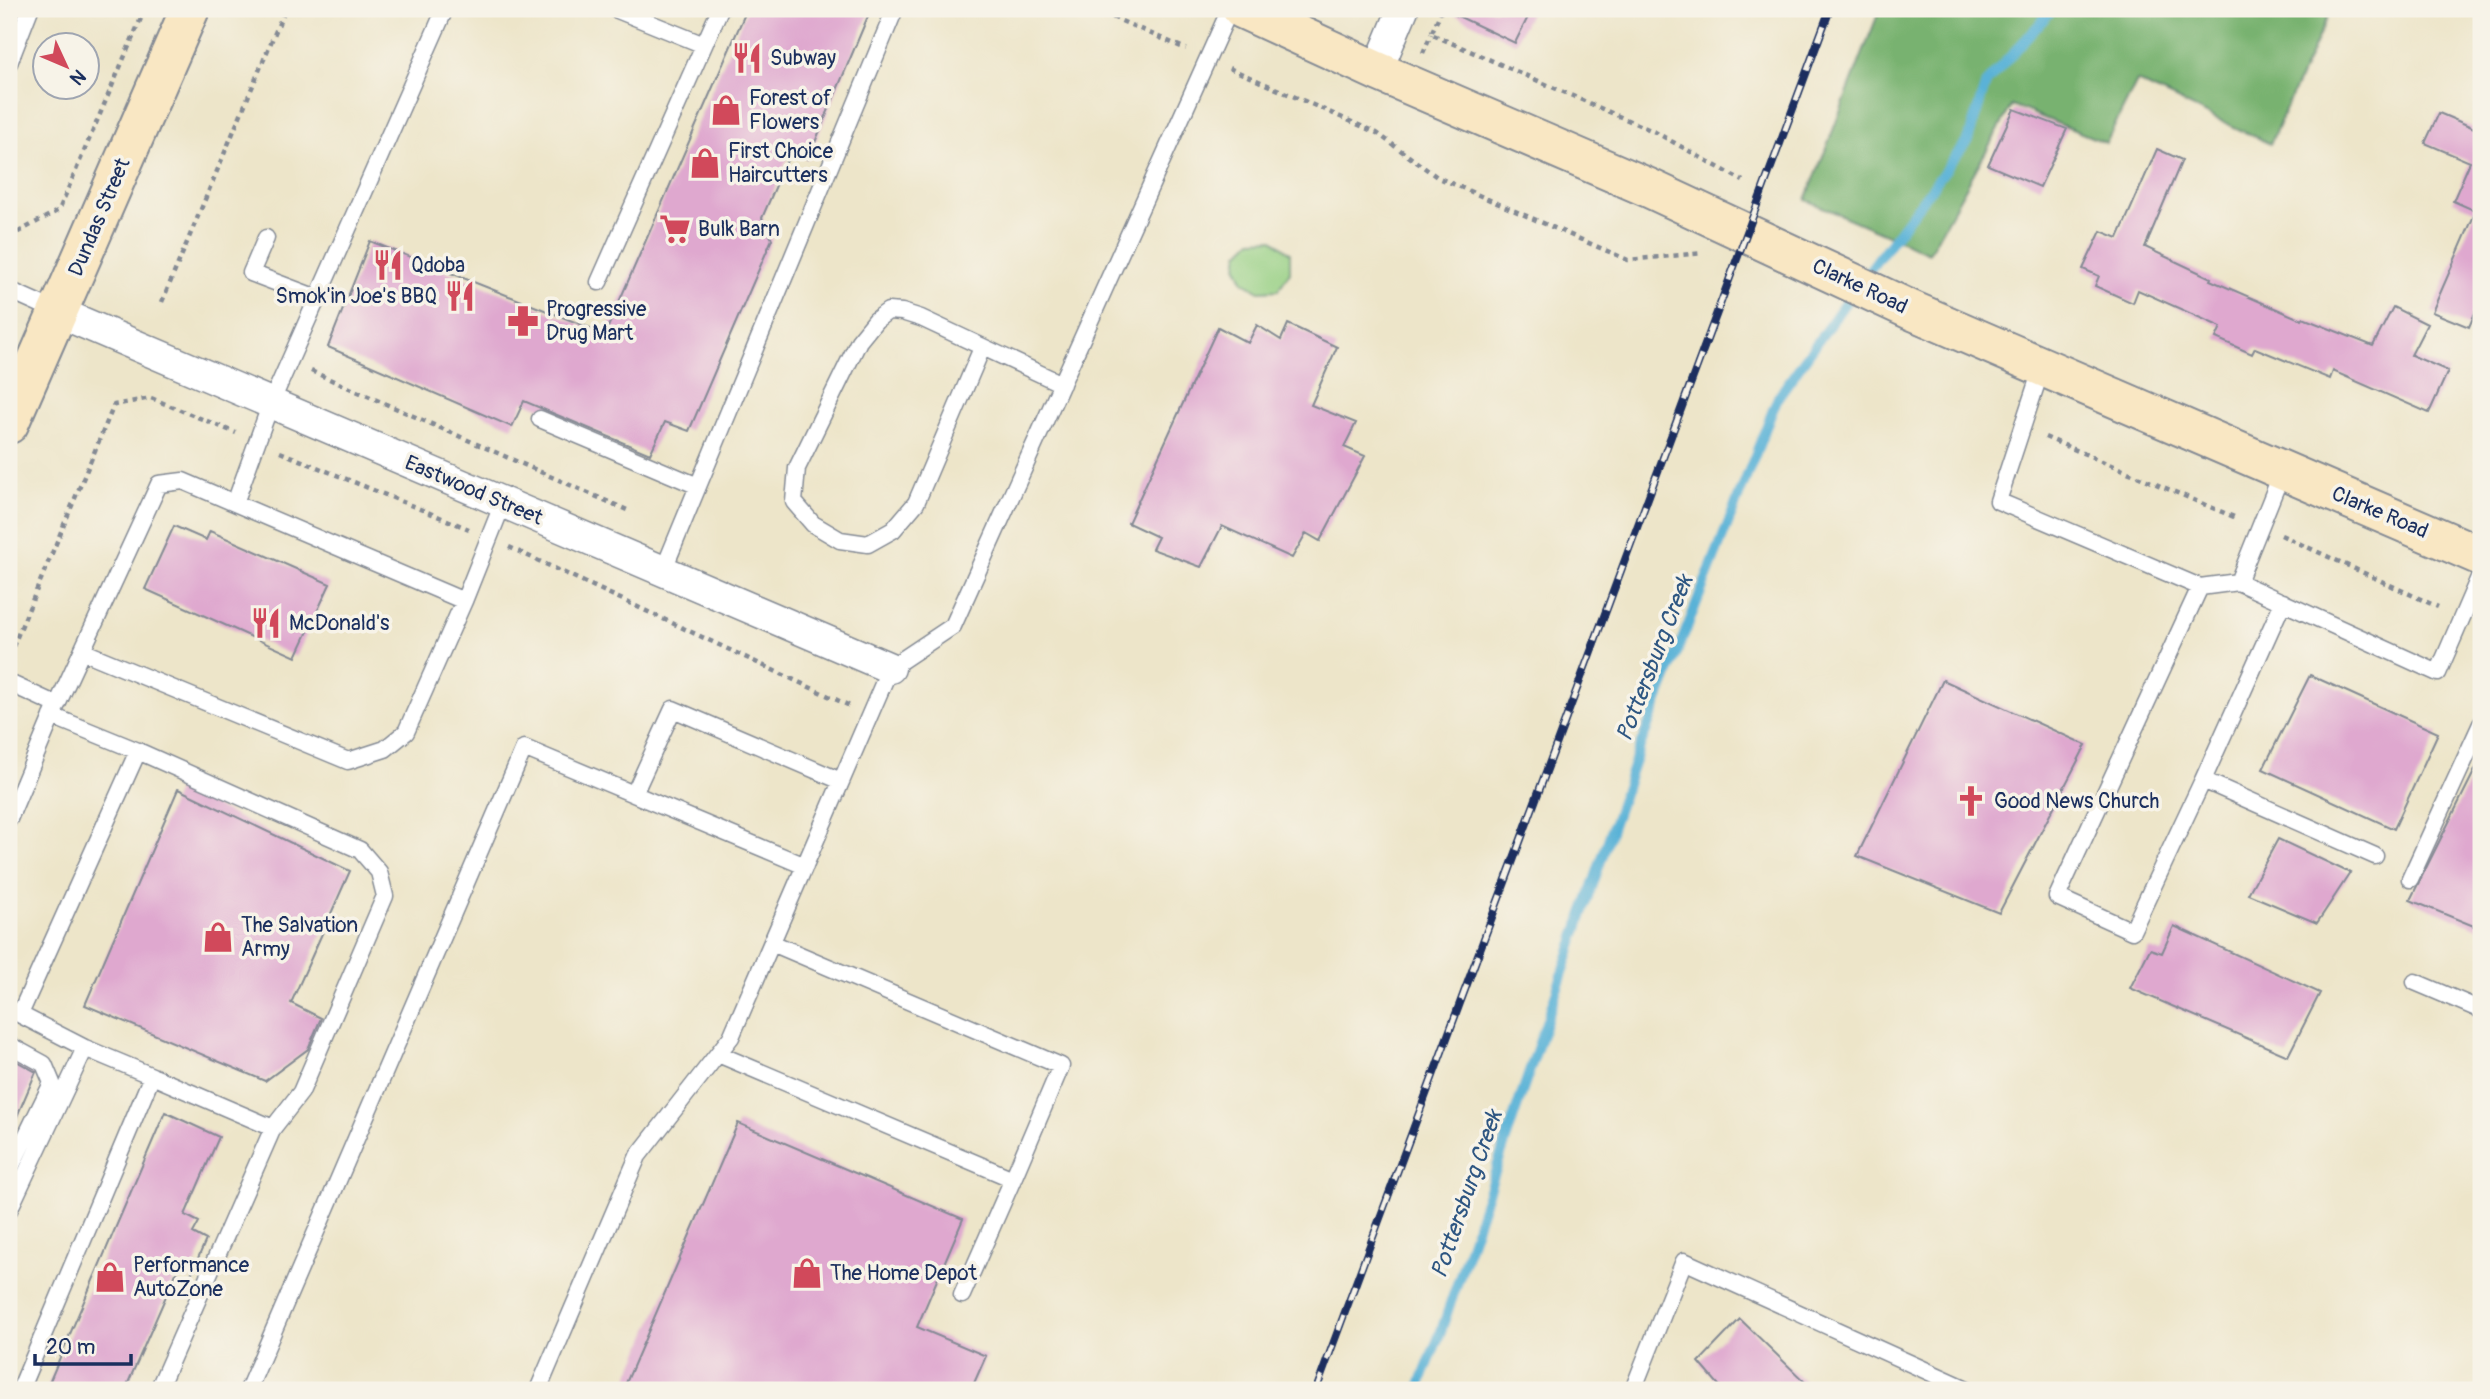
<svg xmlns="http://www.w3.org/2000/svg" width="2490" height="1399" font-family="Pangolin,sans-serif">
	<style>
		.green { fill: #95cf82; stroke: #587f70; stroke-width: 2 }
		.forest { fill: #78b270; stroke: #4a7067; stroke-width: 2 }
		.lines { fill: none; stroke-linecap: round; stroke-linejoin: round }
		.stream { stroke: #5ab2d7; stroke-width: 10 }
		.building { fill: #dfa8cf }
		.service-casing { stroke: #848a94; stroke-width: 19 }
		.minor-casing { stroke: #848a94; stroke-width: 33 }
		.secondary-casing { stroke: #848a94; stroke-width: 42 }
		.path { stroke: #848a94; stroke-width: 4.5; stroke-dasharray: 5 5; stroke-linecap: butt }
		.service { stroke: #fff; stroke-width: 16 }
		.minor { stroke: #fff; stroke-width: 30 }
		.secondary { stroke: #f9e7c3; stroke-width: 38 }
		.rail-casing { stroke: #1b2f5e; stroke-width: 8 }
		.rail { stroke: #f7f3e8; stroke-width: 5; stroke-dasharray: 16; stroke-linecap: butt }
		.labels { text-anchor: middle; stroke-width: 7; stroke-linejoin: round; paint-order: stroke }
		.poi-label { font-size: 21px; fill: #1b2f5e; stroke: #f7f3e8; text-anchor: start }
		.street-label { font-size: 21px; fill: #1b2f5e; stroke: #f7f3e8 }
		.water-label { font-size: 23px; font-style: italic; fill: #2e5682; stroke: #f7f3e8 }
	</style>
	<rect width="100%" height="100%" fill="#f7f3e8"/>
	<filter id="ink" filterUnits="userSpaceOnUse"><feTurbulence type="fractalNoise" baseFrequency=".0143" numOctaves="2"/><feDisplacementMap in="SourceGraphic" scale="14" xChannelSelector="R" yChannelSelector="G"/><feConvolveMatrix kernelMatrix="1 2 1 2 8 2 1 2 1" color-interpolation-filters="sRGB"/></filter>
	<filter id="wash" filterUnits="userSpaceOnUse"><feTurbulence type="fractalNoise" baseFrequency=".00686" numOctaves="4" result="noise"/><feDisplacementMap in="SourceGraphic" scale="28" xChannelSelector="R" yChannelSelector="G"/><feGaussianBlur stdDeviation="1.57" result="paint"/><feColorMatrix in="noise" values="0 0 0 0 0 0 0 0 0 0 0 0 0 0 0 0 0 1.4 0 .05"/><feComposite in="paint" operator="in"/></filter>
	<g filter="url(#wash)">
		<rect width="100%" height="100%" fill="#ede5c9"/>
		<path class="green" d="M 1273,239 L 1290,253 L 1290,272 L 1278,290 L 1260,291 L 1244,282 L 1237,267 L 1239,253 L 1252,240 Z"/>
		<path class="forest" d="M 1880,9 L 2331,9 L 2270,144 L 2137,81 L 2106,143 L 2012,105 L 1929,253 L 1806,200 Z"/>
		<g class="lines">
			<path class="stream" d="M 1862,280 L 1968,140 L 1986,83 L 2053,9
				M 1418,1390 L 1441,1331 L 1639,749 L 1778,397 L 1853,292"/>
		</g>
		<g id="blocks">
			<path class="building" d="M 747,9 L 871,9 L 808,159 L 790,153 L 762,218 L 772,239 L 689,431 L 665,422 L 650,454 L 524,401 L 512,427 L 328,347 L 370,241 L 605,334 Z
				M 1443,9 L 1532,9 L 1515,43 Z
				M 2014,109 L 2067,129 L 2040,187 L 1988,165 Z
				M 2439,113 L 2481,131 L 2481,299 L 2469,327 L 2432,312 L 2476,211 L 2453,201 L 2470,162 L 2425,143 Z
				M 2157,149 L 2182,160 L 2145,247 L 2211,278 L 2210,280 L 2302,320 L 2303,318 L 2373,346 L 2393,307 L 2427,324 L 2411,355 L 2448,371 L 2429,413 L 2333,371 L 2330,379 L 2255,348 L 2252,354 L 2216,338 L 2221,327 L 2138,290 L 2133,303 L 2095,286 L 2099,276 L 2083,269 L 2101,231 L 2118,238 Z
				M 1288,324 L 1337,347 L 1311,405 L 1356,423 L 1344,447 L 1365,456 L 1320,541 L 1306,533 L 1292,558 L 1222,526 L 1201,567 L 1152,549 L 1158,537 L 1128,523 L 1218,327 L 1248,343 L 1257,325 L 1281,340 Z
				M 174,526 L 206,540 L 210,531 L 330,584 L 296,657 L 145,589 Z
				M 2310,675 L 2438,733 L 2394,829 L 2263,769 Z
				M 1943,680 L 2086,745 L 1999,913 L 1857,856 Z
				M 2481,758 L 2481,929 L 2410,900 Z
				M 178,789 L 350,871 L 291,1003 L 321,1018 L 308,1049 L 265,1081 L 85,1005 Z
				M 2278,839 L 2350,873 L 2317,923 L 2248,894 Z
				M 2174,926 L 2320,993 L 2288,1056 L 2130,988 L 2150,949 L 2162,953 Z
				M 9,1057 L 36,1072 L 9,1135 Z
				M 165,1112 L 219,1137 L 185,1215 L 199,1222 L 193,1233 L 206,1240 L 189,1279 L 176,1273 L 125,1390 L 46,1390 Z
				M 738,1123 L 963,1219 L 917,1327 L 986,1356 L 971,1390 L 623,1390 Z
				M 1740,1319 L 1813,1390 L 1723,1390 L 1699,1362 Z"/>
		</g>
	</g>
	<g filter="url(#ink)">
		<use href="#blocks" fill-opacity="0" stroke="#848a94" stroke-width="2"/>
		<g class="lines">
			<defs>
				<path id="service" d="M 615,9 L 704,45
					M 9,63 L 30,9
					M 266,238 L 251,273 L 317,298
					M 599,282 L 720,9
					M 9,290 L 58,312
					M 982,348 L 916,503 L 893,530 L 868,544 L 840,540 L 813,524 L 794,502 L 797,468 L 859,341 L 876,320 L 888,311 L 902,312 L 921,318 L 1062,384
					M 2042,367 L 1998,501 L 2200,587
					M 540,419 L 698,486
					M 2283,470 L 2238,582 L 2438,673 L 2481,573
					M 235,503 L 271,403 L 445,9
					M 663,571 L 895,9
					M 2283,602 L 2203,780 L 2375,856
					M 82,651 L 348,761 L 385,749 L 406,732 L 464,601
					M 9,683 L 57,705 L 159,484 L 183,481 L 464,601 L 503,503
					M 52,716 L 138,751 L 360,850 L 379,872 L 385,896 L 301,1092 L 273,1128
					M 2203,780 L 2132,931 L 2057,897 L 2200,587 L 2238,582
					M 634,794 L 673,709 L 841,781
					M 9,819 L 56,707
					M 2410,879 L 2481,724
					M 772,943 L 1061,1066 L 1013,1179
					M 2415,982 L 2481,1010
					M 9,1009 L 85,1048 L 152,1076 L 20,1390
					M 20,1014 L 138,751
					M 9,1045 L 44,1064 L 52,1083 L 9,1171
					M 718,1054 L 1013,1179 L 962,1295
					M 152,1076 L 273,1128 L 158,1390
					M 9,1210 L 85,1048
					M 248,1390 L 524,748 L 805,866
					M 538,1390 L 638,1156 L 731,1037 L 890,668 L 953,626 L 1230,9
					M 1633,1390 L 1684,1261 L 1969,1390"/>
				<path id="minor" d="M 1377,71 L 1403,9
					M 58,312 L 890,668"/>
				<path id="secondary" d="M 1242,9 L 1377,71 L 1649,188 L 1911,310 L 2481,556
					M 9,424 L 190,9"/>
			</defs>
			<use href="#service" class="service-casing"/>
			<use href="#minor" class="minor-casing"/>
			<use href="#secondary" class="secondary-casing"/>
			<path class="path" d="M 1094,9 L 1186,49
				M 1442,9 L 1431,34 L 1655,132 L 1743,181
				M 1423,53 L 1431,34
				M 1229,68 L 1377,133 L 1437,177 L 1628,260 L 1703,253
				M 9,237 L 59,210 L 145,9
				M 162,302 L 285,9
				M 311,371 L 627,510
				M 2045,437 L 2234,517
				M 280,452 L 469,529
				M 2281,535 L 2438,607
				M 509,547 L 850,706
				M 9,656 L 114,405 L 151,398 L 236,433"/>
			<use href="#service" class="service"/>
			<use href="#minor" class="minor"/>
			<use href="#secondary" class="secondary"/>
			<defs>
				<path id="rail" d="M 1316,1390 L 1830,9"/>
			</defs>
			<use href="#rail" class="rail-casing"/>
			<use href="#rail" class="rail"/>
		</g>
	</g>
	<defs>
		<symbol id="restaurant-bare" viewBox="-9 -9 18 18"><path d="M-5-6h1v4h1v-4h1v4h1v-4h1v5L-1.5 .5V6h-2V.5L-5-1ZM5-6V6H3V1.5H1.5Q1.5-4 5-6Z" fill="#d1495b" stroke="#f7f3e8" stroke-width="2.5" paint-order="stroke"/></symbol>
		<symbol id="shop-bare" viewBox="-9 -9 18 18"><path d="M-5-2.5h2.3a2.7 3.5 0 0 1 5.4 0H5L5.5 6h-11ZM-1.5-2.5h3a1.5 2.3 0 0 0-3 0Z" fill="#d1495b" stroke="#f7f3e8" stroke-width="2.5" paint-order="stroke"/></symbol>
		<symbol id="supermarket-bare" viewBox="-9 -9 18 18"><path d="M-6-5.5h2.5l.6 2H6L4.5 2H-2.5L-4.4-4H-6ZM-1.5 3.2a1.3 1.3 0 1 0 .1 0ZM3 3.2a1.3 1.3 0 1 0 .1 0Z" fill="#d1495b" stroke="#f7f3e8" stroke-width="2.5" paint-order="stroke"/></symbol>
		<symbol id="pharmacy-bare" viewBox="-9 -9 18 18"><path d="M-2-6h4v4h4v4h-4v4h-4v-4h-4v-4h4Z" fill="#d1495b" stroke="#f7f3e8" stroke-width="2.5" paint-order="stroke"/></symbol>
		<symbol id="church-bare" viewBox="-9 -9 18 18"><path d="M-1.2-6h2.4v3.5h3.3v2.4h-3.3V6h-2.4V-.1h-3.3v-2.4h3.3Z" fill="#d1495b" stroke="#f7f3e8" stroke-width="2.5" paint-order="stroke"/></symbol>
	</defs>
	<g fill-rule="evenodd">
		<use href="#restaurant-bare" x="725" y="36" width="44" height="44"/>
		<use href="#shop-bare" x="704" y="88" width="44" height="44"/>
		<use href="#shop-bare" x="683" y="141" width="44" height="44"/>
		<use href="#supermarket-bare" x="653" y="207" width="44" height="44"/>
		<use href="#restaurant-bare" x="366" y="243" width="44" height="44"/>
		<use href="#restaurant-bare" x="438" y="274" width="44" height="44"/>
		<use href="#pharmacy-bare" x="501" y="299" width="44" height="44"/>
		<use href="#restaurant-bare" x="244" y="601" width="44" height="44"/>
		<use href="#church-bare" x="1949" y="779" width="44" height="44"/>
		<use href="#shop-bare" x="196" y="915" width="44" height="44"/>
		<use href="#shop-bare" x="785" y="1251" width="44" height="44"/>
		<use href="#shop-bare" x="88" y="1255" width="44" height="44"/>
	</g>
	<g class="labels">
		<g class="poi-label">
			<text x="770" y="65">Subway</text>
			<text x="749" y="105">Forest of<tspan x="749" dy="24">Flowers</tspan></text>
			<text x="728" y="158">First Choice<tspan x="728" dy="24">Haircutters</tspan></text>
			<text x="698" y="236">Bulk Barn</text>
			<text x="411" y="272">Qdoba</text>
			<text x="437" y="303" text-anchor="end">Smok'in Joe's BBQ</text>
			<text x="546" y="316">Progressive<tspan x="546" dy="24">Drug Mart</tspan></text>
			<text x="289" y="630">McDonald's</text>
			<text x="1994" y="808">Good News Church</text>
			<text x="241" y="932">The Salvation<tspan x="241" dy="24">Army</tspan></text>
			<text x="133" y="1272">Performance<tspan x="133" dy="24">AutoZone</tspan></text>
			<text x="830" y="1280">The Home Depot</text>
		</g>
		<g class="street-label">
			<text transform="translate(99 217) rotate(-67)" y="7">Dundas Street</text>
			<text transform="translate(1860 286) rotate(25)" y="7">Clarke Road</text>
			<text transform="translate(474 490) rotate(23)" y="7">Eastwood Street</text>
			<text transform="translate(2380 512) rotate(23)" y="7">Clarke Road</text>
		</g>
		<g class="water-label">
			<text transform="translate(1654 658) rotate(-69)" y="8">Pottersburg Creek</text>
			<text transform="translate(1466 1194) rotate(-71)" y="8">Pottersburg Creek</text>
		</g>
	</g>
	<rect width="2490" height="1399" fill="none" stroke="#f7f3e8" stroke-width="35"/>
	<g transform="translate(66 66) rotate(134)"><circle r="33" fill="#f7f3e8" stroke="#9fa5b1" stroke-width="2"/>
	<path d="M0-5L12 26L0 18L-12 26Z" fill="#d1495b"/>
	<text y="-10" font-size="19" font-weight="bold" text-anchor="middle" fill="#1b2f5e">N</text>
	</g>
	<path d="M35 1354v10h96v-10" fill="none" stroke="#1b2f5e" stroke-width="3.5"/>
	<text x="46" y="1354" font-size="21" fill="#1b2f5e" stroke="#f7f3e8" stroke-width="5" paint-order="stroke">20 m</text>
</svg>
